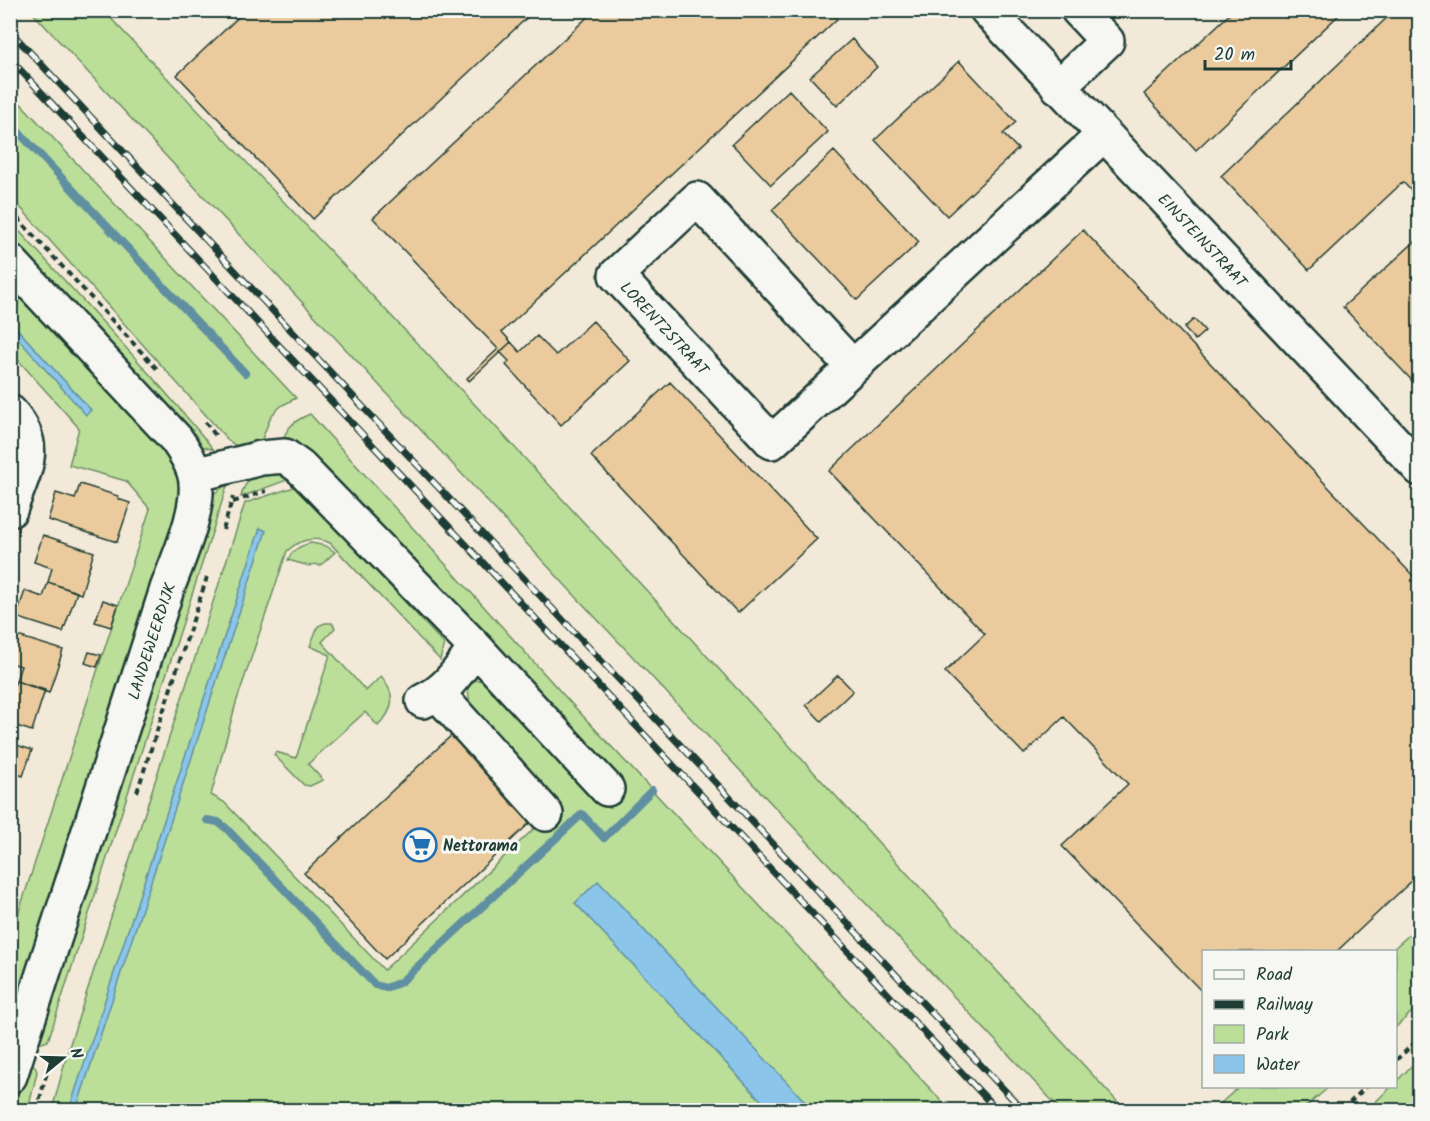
<svg xmlns="http://www.w3.org/2000/svg" width="1430" height="1121" font-family="Kalam,sans-serif">
	<style>
		.green { fill: #bbde98; stroke: #6d8e66; stroke-width: 1.5 }
		.water { fill: #8bc5ea; stroke: #608fa1; stroke-width: 1.5 }
		.lines { fill: none; stroke-linecap: round; stroke-linejoin: round }
		.stream { stroke: #608fa1; stroke-width: 8 }
		.building { fill: #ebcb9d; stroke: #1f3d34; stroke-width: 1.5 }
		.minor-casing { stroke: #1f3d34; stroke-width: 38 }
		.path { stroke: #1f3d34; stroke-width: 4; stroke-dasharray: 6 4.5; stroke-linecap: butt }
		.minor { stroke: #f6f6f2; stroke-width: 33 }
		.rail-casing { stroke: #1f3d34; stroke-width: 7 }
		.rail { stroke: #f6f6f2; stroke-width: 4.5; stroke-dasharray: 14; stroke-linecap: butt }
		.labels { text-anchor: middle; stroke-width: 6; stroke-linejoin: round; paint-order: stroke }
		.street-label { font-size: 16px; fill: #1f3d34; stroke: #f6f6f2 }
		.poi-label { font-size: 16px; font-weight: bold; fill: #1f3d34; stroke: #f6f6f2; text-anchor: start }
	</style>
	<rect width="100%" height="100%" fill="#f3e9d8"/>
	<filter id="ink" filterUnits="userSpaceOnUse"><feTurbulence type="fractalNoise" baseFrequency=".0167" numOctaves="2"/><feDisplacementMap in="SourceGraphic" scale="12" xChannelSelector="R" yChannelSelector="G"/><feConvolveMatrix kernelMatrix="1 2 1 2 8 2 1 2 1" color-interpolation-filters="sRGB"/></filter>
	<g filter="url(#ink)">
		<path class="green" d="M 31,11 L 104,11 L 495,426 L 1125,1110 L 1061,1110 L 580,601 Z
			M 11,93 L 296,398 L 281,406 L 271,416 L 260,444 C 245,448 241,451 228,440 L 11,197 Z
			M 11,222 C 79,297 150,371 214,450 L 193,443 L 121,359 L 11,240 Z
			M 11,278 L 170,453 L 180,478 L 179,507 L 11,1028 L 11,936 L 150,509 L 126,481 L 69,465 L 79,428 L 11,352 Z
			M 310,414 L 569,701 L 950,1110 L 52,1110 L 69,1047 L 245,503 L 297,486 L 444,644 L 440,660 L 330,543 C 314,536 300,539 287,551 L 236,703 L 211,795 L 224,802 L 384,970 L 559,805 L 471,712 L 467,682 L 478,680 L 488,682 L 621,782 L 322,464 L 307,453 L 281,445 C 286,428 293,421 310,414 Z
			M 277,469 L 295,477 L 241,497 C 245,476 259,474 277,469 Z
			M 228,483 L 48,1041 L 42,1043 L 34,1041 L 210,497 Z
			M 311,543 L 326,546 L 335,552 L 320,566 L 315,564 L 309,566 L 288,560 C 293,549 300,546 311,543 Z
			M 325,623 L 332,623 L 335,628 L 322,642 L 366,691 L 381,676 C 396,694 395,709 378,726 L 365,712 L 308,764 L 323,780 L 310,786 L 304,785 L 274,755 L 276,752 L 296,758 L 330,655 L 310,646 L 318,626 Z
			M 1419,926 L 1419,1005 L 1396,1027 L 1396,952 L 1391,951 Z
			M 1419,1058 L 1419,1110 L 1367,1110 L 1391,1087 L 1396,1086 L 1396,1082 Z
			M 26,1063 L 35,1066 L 37,1072 L 28,1110 L 12,1110 Z
			M 1240,1086 L 1329,1086 L 1329,1087 L 1302,1110 L 1213,1110 Z"/>
		<path class="water" d="M 10,321 L 91,410 L 86,415 L 11,331 Z
			M 260,528 L 266,531 L 76,1110 L 69,1110 Z
			M 598,881 L 813,1110 L 770,1110 L 575,903 Z"/>
		<g class="lines">
			<path class="stream" d="M 10,123 L 245,373
				M 207,820 L 218,822 L 226,828 L 375,985 L 386,988 L 401,982 L 582,814 L 604,838 L 652,790"/>
		</g>
		<path class="building" d="M 246,10 L 535,10 L 313,219 L 177,75 Z
			M 595,10 L 836,10 L 832,14 L 837,19 L 502,332 L 511,342 L 469,381 L 467,378 L 498,349 L 373,218 Z
			M 1234,10 L 1344,10 L 1196,150 L 1144,94 Z
			M 1395,10 L 1420,10 L 1420,192 L 1416,196 L 1403,182 L 1309,270 L 1221,176 Z
			M 852,39 L 877,67 L 837,106 L 810,77 Z
			M 959,61 L 1016,122 L 1003,134 L 1018,149 L 947,216 L 875,140 Z
			M 789,90 L 828,132 L 771,185 L 732,144 Z
			M 834,151 L 919,242 L 857,300 L 772,210 Z
			M 1083,230 L 1420,583 L 1420,873 L 1336,952 L 1204,952 L 1204,994 L 1062,846 L 1128,784 L 1064,717 L 1024,754 L 945,672 L 985,634 L 829,471 Z
			M 1420,237 L 1420,385 L 1418,387 L 1343,307 Z
			M 1194,319 L 1205,331 L 1195,340 L 1184,328 Z
			M 593,321 L 630,361 L 561,425 L 506,365 L 509,361 L 500,352 L 511,342 L 520,352 L 537,336 L 556,355 Z
			M 670,382 L 817,539 L 738,613 L 591,456 Z
			M 80,484 L 118,496 L 118,499 L 130,503 L 117,542 L 48,520 L 56,493 L 75,499 Z
			M 43,535 L 94,552 L 81,594 L 48,582 L 52,568 L 34,562 Z
			M 48,582 L 77,592 L 63,632 L 16,617 L 25,591 L 43,597 Z
			M 103,600 L 118,605 L 111,627 L 95,622 Z
			M 11,634 L 63,650 L 49,693 L 16,681 L 21,666 L 10,663 Z
			M 89,652 L 101,655 L 97,667 L 85,663 Z
			M 838,675 L 853,691 L 821,721 L 806,705 Z
			M 16,681 L 45,690 L 32,731 L 10,724 L 10,695 Z
			M 455,732 L 535,818 L 385,959 L 304,873 Z
			M 10,743 L 32,750 L 23,776 L 18,774 L 14,789 L 10,787 Z"/>
		<g class="lines">
			<defs>
				<path id="minor" d="M 987,10 L 1420,469
					M 1058,87 L 1107,41 L 1078,10
					M 10,261 L 176,439 C 184,450 190,460 194,472 C 204,503 178,559 167,589 L 10,1076
					M 853,367 L 772,442 L 616,275 L 697,199 L 853,367 L 1103,135
					M 10,412 C 42,447 23,471 10,510
					M 195,475 L 261,458 L 285,456 L 300,467 L 476,648 C 459,669 449,689 423,701
					M 476,648 L 607,789
					M 438,694 L 546,814"/>
			</defs>
			<use href="#minor" class="minor-casing"/>
			<path class="path" d="M 10,210 L 158,370
				M 205,422 L 217,437
				M 233,502 L 266,491
				M 223,530 L 233,497
				M 137,792 L 207,577
				M 1396,1060 L 1420,1038
				M 37,1110 L 48,1068
				M 1342,1110 L 1367,1086"/>
			<use href="#minor" class="minor"/>
			<defs>
				<path id="rail" d="M 10,31 L 1023,1110
					M 10,59 L 997,1110"/>
			</defs>
			<use href="#rail" class="rail-casing"/>
			<use href="#rail" class="rail"/>
		</g>
	</g>
	<defs>
		<symbol id="supermarket-ring" viewBox="-11 -11 22 22"><circle r="9.5" fill="#f6f6f2" stroke="#1f6fb2" stroke-width="1.5"/><path d="M-6-5.5h2.5l.6 2H6L4.5 2H-2.5L-4.4-4H-6ZM-1.5 3.2a1.3 1.3 0 1 0 .1 0ZM3 3.2a1.3 1.3 0 1 0 .1 0Z" fill="#1f6fb2"/></symbol>
	</defs>
	<g fill-rule="evenodd">
		<use href="#supermarket-ring" x="401" y="826" width="38" height="38"/>
	</g>
	<g class="labels">
		<g class="street-label">
			<text transform="translate(1203 240) rotate(47)" y="6">EINSTEINSTRAAT</text>
			<text transform="translate(665 328) rotate(47)" y="6">LORENTZSTRAAT</text>
			<text transform="translate(151 641) rotate(-72)" y="6">LANDEWEERDIJK</text>
		</g>
		<g class="poi-label">
			<text x="443" y="851">Nettorama</text>
		</g>
	</g>
	<rect width="1430" height="1121" fill="none" stroke="#f6f6f2" stroke-width="36"/>
	<rect x="18" y="18" width="1394" height="1085" fill="none" stroke="#1f3d34" stroke-width="2" filter="url(#ink)"/>
	<rect x="1202" y="950" width="195" height="138" fill="#f6f6f2" stroke="#a0aca6" stroke-width="1.5"/>
	<rect x="1214" y="970" width="30" height="9" fill="#f6f6f2" stroke="#a0aca6" stroke-width="1.5"/>
	<text x="1256" y="980" font-size="18" fill="#1f3d34">Road</text>
	<rect x="1214" y="1000" width="30" height="9" fill="#1f3d34" stroke="#a0aca6" stroke-width="1.5"/>
	<text x="1256" y="1010" font-size="18" fill="#1f3d34">Railway</text>
	<rect x="1214" y="1025" width="30" height="18" fill="#bbde98" stroke="#a0aca6" stroke-width="1.5"/>
	<text x="1256" y="1040" font-size="18" fill="#1f3d34">Park</text>
	<rect x="1214" y="1055" width="30" height="18" fill="#8bc5ea" stroke="#a0aca6" stroke-width="1.5"/>
	<text x="1256" y="1070" font-size="18" fill="#1f3d34">Water</text>
	<g transform="translate(63 1058) rotate(71)" stroke="#f6f6f2" stroke-width="4.5" paint-order="stroke">
	<path d="M0-4.5L10 22L0 15L-10 22Z" fill="#1f3d34"/>
	<text y="-9" font-size="16" font-weight="bold" text-anchor="middle" fill="#1f3d34">N</text>
	</g>
	<path d="M1205 60v9h86v-9" fill="none" stroke="#1f3d34" stroke-width="3"/>
	<text x="1214" y="60" font-size="18" fill="#1f3d34" stroke="#f6f6f2" stroke-width="4.5" paint-order="stroke">20 m</text>
</svg>
